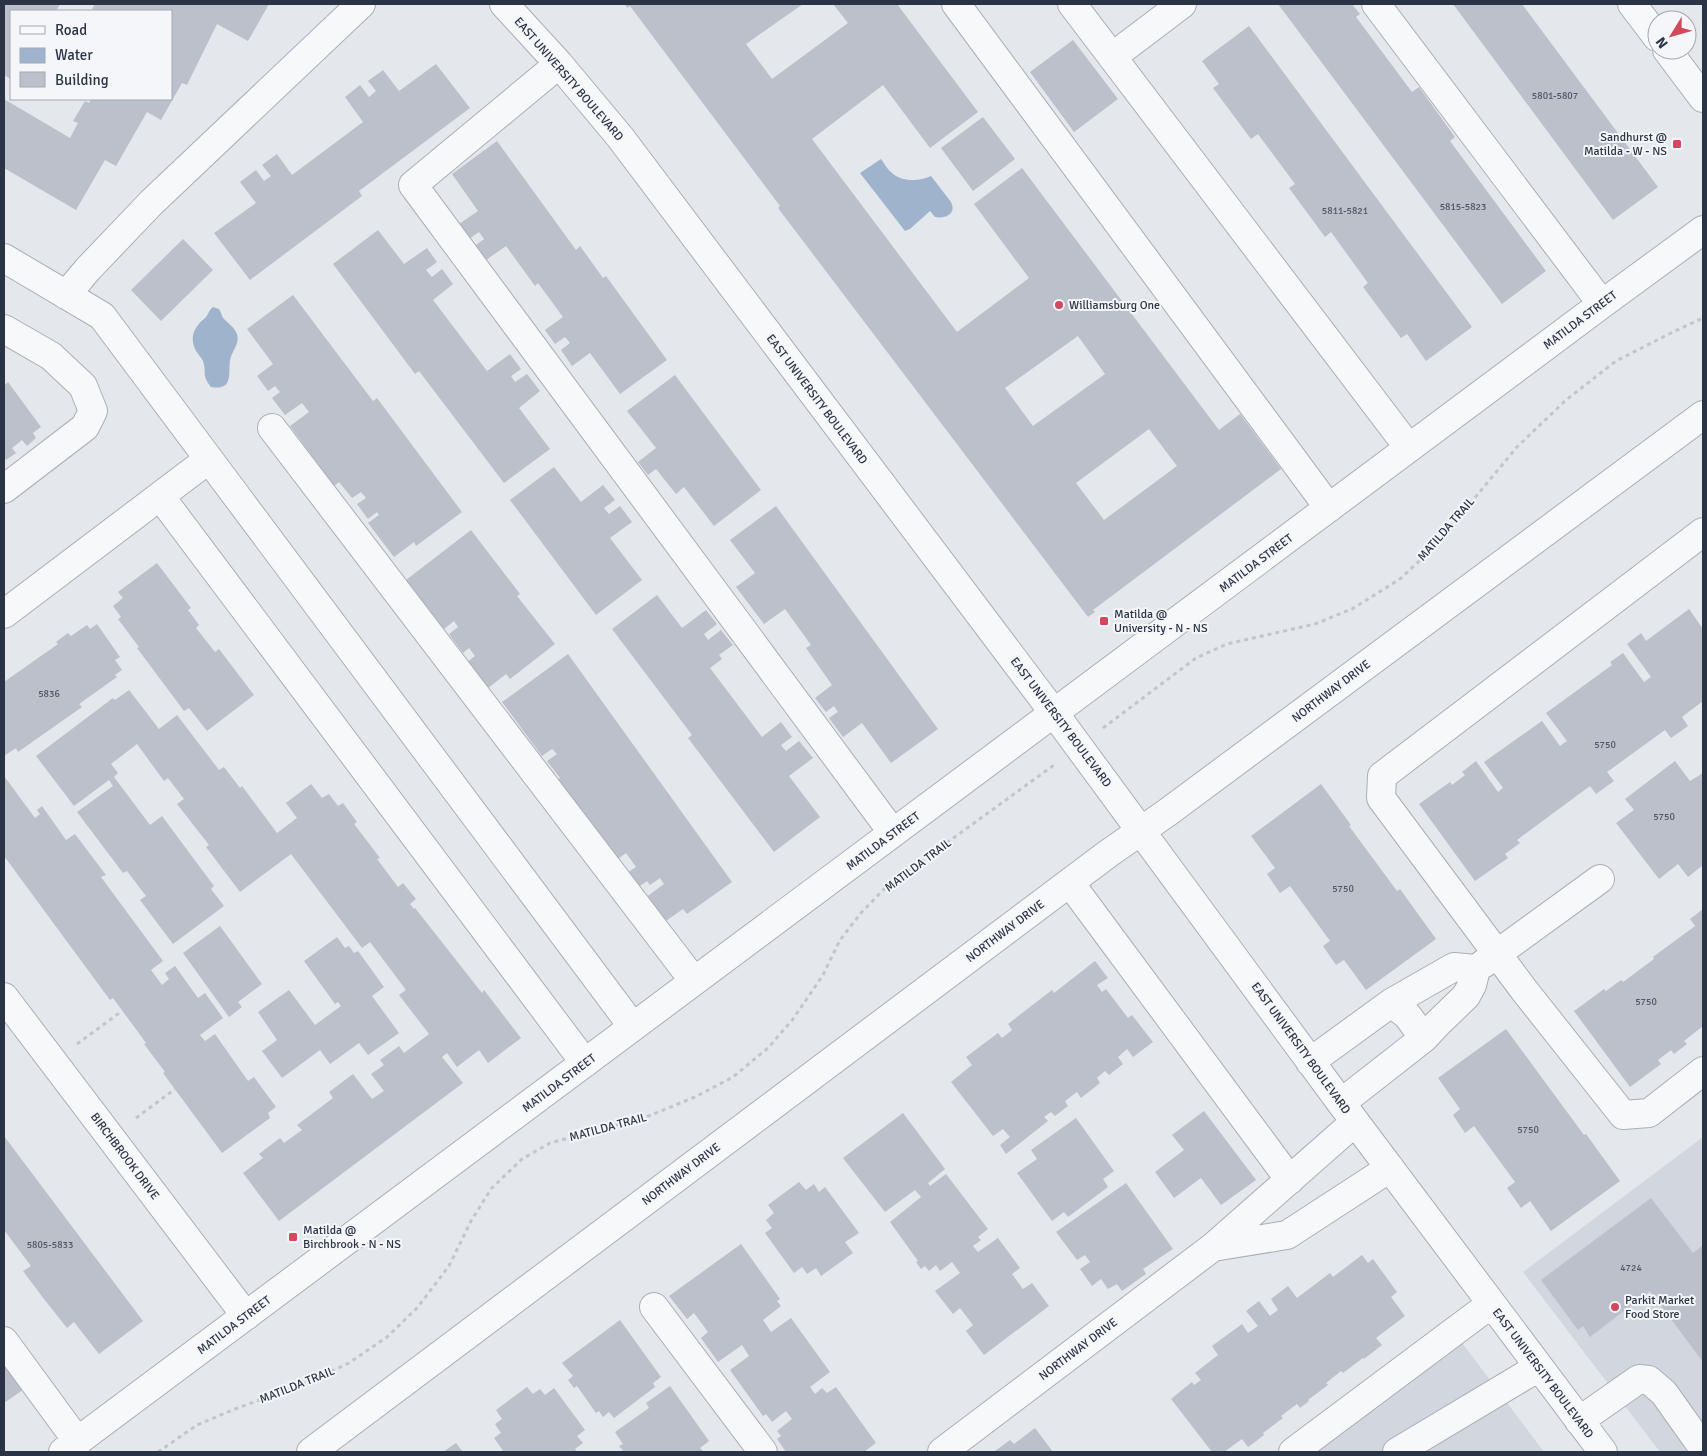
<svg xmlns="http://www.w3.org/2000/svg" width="1707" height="1456" font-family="Signika,sans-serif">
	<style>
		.built { fill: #d2d6de }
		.water { fill: #9fb4cc }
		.building { fill: #bbc0ca; fill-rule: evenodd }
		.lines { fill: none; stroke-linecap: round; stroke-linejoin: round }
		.minor-casing { stroke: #a9aeb7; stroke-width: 30 }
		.path { stroke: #c2c5cb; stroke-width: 3; stroke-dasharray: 4 4; stroke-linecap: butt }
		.minor { stroke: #f7f8fa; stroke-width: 28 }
		.poi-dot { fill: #d1495b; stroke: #f4f6f9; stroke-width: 2 }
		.labels { text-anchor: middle; stroke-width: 4; stroke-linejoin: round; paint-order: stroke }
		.number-label { font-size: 10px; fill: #4f5766 }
		.street-label { font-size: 12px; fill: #2b3445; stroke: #f4f6f9 }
		.poi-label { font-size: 12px; fill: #2b3445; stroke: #f4f6f9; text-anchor: start }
	</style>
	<rect width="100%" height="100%" fill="#e4e7ec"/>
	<path class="built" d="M 1703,1137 L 1703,1452 L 1660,1452 L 1523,1272 Z
		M 1460,1340 L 1544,1452 L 1310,1452 Z"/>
	<path class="water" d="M 881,159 C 884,163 887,169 891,172 C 901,182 918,182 931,176 L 951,202 C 957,214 945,219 935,217 L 930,211 L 910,229 L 905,231 L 860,173 Z
		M 213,307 L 219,309 C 221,312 222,317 224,319 C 229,324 234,327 237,334 C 240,345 231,351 230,361 C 228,373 234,391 211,387 C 201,374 207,373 203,361 C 201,357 198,354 196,351 C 189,338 194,327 204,319 C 208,316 208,311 213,307 Z"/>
	<path class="building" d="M 4,4 L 60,4 L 56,11 L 11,11 L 11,79 L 4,75 Z
		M 95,4 L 269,4 L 248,41 L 217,24 L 187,85 L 182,83 L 161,120 L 147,112 L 116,166 L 105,160 L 76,210 L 4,168 L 4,99 L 70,138 L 78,123 L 73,121 L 85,101 L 89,103 L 91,99 L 171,99 L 171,11 L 97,11 L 92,9 Z
		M 624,4 L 803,4 L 746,44 L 772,79 L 848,23 L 833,4 L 897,4 L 978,112 L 930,148 L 883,85 L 812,139 L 957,332 L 1029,278 L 974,204 L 1022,168 L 1219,430 L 1240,414 L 1281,469 L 1093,610 L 1095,612 L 1088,617 L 778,208 L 780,206 L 630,6 L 628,8 ZM 1078,336 L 1105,374 L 1033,426 L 1005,388 ZM 1149,429 L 1177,466 L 1104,520 L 1076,483 Z
		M 1278,4 L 1352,4 L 1360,14 L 1356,17 L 1412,92 L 1419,87 L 1455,137 L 1450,141 L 1546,271 L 1502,304 Z
		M 1453,4 L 1522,4 L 1658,187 L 1613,220 Z
		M 1249,26 L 1472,327 L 1426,361 L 1407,334 L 1401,338 L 1363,287 L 1368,283 L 1331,232 L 1325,237 L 1289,188 L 1295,184 L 1258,134 L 1251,139 L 1213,88 L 1219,84 L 1202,61 Z
		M 1073,40 L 1118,99 L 1074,132 L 1030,72 Z
		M 436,64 L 470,108 L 359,191 L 362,196 L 250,280 L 214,233 L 256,203 L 240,182 L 256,170 L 264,181 L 271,176 L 262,165 L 277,154 L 292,175 L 363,122 L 345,97 L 360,85 L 369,97 L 376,91 L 368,81 L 383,70 L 399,91 Z
		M 983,117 L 1015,159 L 973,191 L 941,148 Z
		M 497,141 L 576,250 L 580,246 L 603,278 L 606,276 L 667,360 L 620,394 L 590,353 L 572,366 L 561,350 L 570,343 L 565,337 L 555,344 L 545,330 L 563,317 L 538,283 L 535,286 L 506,246 L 486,260 L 476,245 L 484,239 L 479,232 L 469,239 L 459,224 L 478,211 L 452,174 Z
		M 378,230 L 404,264 L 427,248 L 437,262 L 426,270 L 432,277 L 442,269 L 453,284 L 433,300 L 487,371 L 510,354 L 521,369 L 511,376 L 515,382 L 527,374 L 540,391 L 519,408 L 550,449 L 504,483 L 419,371 L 415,374 L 333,264 Z
		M 183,239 L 213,270 L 161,321 L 131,290 Z
		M 293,295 L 373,401 L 377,398 L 462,512 L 416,546 L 414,542 L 394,557 L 368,523 L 379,515 L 377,512 L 368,519 L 357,504 L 366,498 L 361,492 L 352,498 L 339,482 L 334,486 L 290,426 L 309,412 L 302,403 L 285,415 L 272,398 L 280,392 L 275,386 L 268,391 L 257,376 L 273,364 L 247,329 Z
		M 675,375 L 761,490 L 714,526 L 684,487 L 676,494 L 656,469 L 648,475 L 638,462 L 656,448 L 627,411 Z
		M 8,382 L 41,427 L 33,433 L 36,438 L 27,446 L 22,440 L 12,448 L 16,453 L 6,460 L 4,457 L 4,386 Z
		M 554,467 L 581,502 L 603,485 L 615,500 L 604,508 L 609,514 L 620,506 L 632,522 L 610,538 L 642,580 L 596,615 L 510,500 Z
		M 776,506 L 938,729 L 891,763 L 862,723 L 843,737 L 829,718 L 838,712 L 834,706 L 826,712 L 815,698 L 832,685 L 806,648 L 811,645 L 785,609 L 764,624 L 736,587 L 755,573 L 730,540 Z
		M 471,530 L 520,594 L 517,596 L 555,644 L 510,679 L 506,674 L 487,689 L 466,663 L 475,656 L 469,648 L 463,653 L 449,634 L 458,627 L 454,621 L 444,629 L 406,580 Z
		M 157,563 L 191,608 L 188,610 L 199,625 L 196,628 L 215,652 L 219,649 L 254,695 L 207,731 L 189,708 L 184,711 L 137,648 L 139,647 L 118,619 L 121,617 L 113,606 L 123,598 L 118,592 Z
		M 657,595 L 682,628 L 706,610 L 717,624 L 704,634 L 708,640 L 721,630 L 733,645 L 719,655 L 722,659 L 710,668 L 762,737 L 781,722 L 792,737 L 781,745 L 786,751 L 799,741 L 813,758 L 789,776 L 820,817 L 774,852 L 688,738 L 692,735 L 612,629 Z
		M 1689,609 L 1703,629 L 1703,701 L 1682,717 L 1688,726 L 1671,738 L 1665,730 L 1607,772 L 1614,781 L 1596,794 L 1590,786 L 1517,840 L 1520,843 L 1505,854 L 1508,858 L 1475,881 L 1419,804 L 1450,782 L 1452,785 L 1465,775 L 1462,772 L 1476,761 L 1498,792 L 1503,788 L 1484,762 L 1542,721 L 1560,746 L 1567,741 L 1546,713 L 1612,665 L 1610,662 L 1623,653 L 1644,682 L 1651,677 L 1627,644 L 1641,633 L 1646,641 Z
		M 97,624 L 120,657 L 115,660 L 122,670 L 115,675 L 117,677 L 79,704 L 82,707 L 18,752 L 16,748 L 4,756 L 4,682 L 58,644 L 56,642 L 68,633 L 71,636 L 87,625 L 90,629 Z
		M 568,654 L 732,882 L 687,914 L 683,909 L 663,923 L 645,898 L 664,884 L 660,878 L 650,885 L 647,881 L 637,888 L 627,873 L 636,867 L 626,853 L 615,861 L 556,781 L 560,778 L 547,761 L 557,754 L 552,749 L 542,756 L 502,702 Z
		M 129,690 L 159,729 L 177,715 L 219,770 L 224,767 L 240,788 L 242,786 L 277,833 L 297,818 L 286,803 L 311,784 L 322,798 L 329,794 L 338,806 L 343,803 L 357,822 L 354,824 L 380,858 L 377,859 L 398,887 L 403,883 L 416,899 L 410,904 L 414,909 L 415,908 L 482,993 L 484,990 L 521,1038 L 488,1063 L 479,1050 L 457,1067 L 447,1053 L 442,1057 L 463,1083 L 279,1221 L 243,1173 L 263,1158 L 259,1154 L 280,1138 L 284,1143 L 302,1130 L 297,1125 L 333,1098 L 329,1092 L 353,1074 L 372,1099 L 384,1091 L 371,1074 L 384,1065 L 380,1060 L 399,1046 L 404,1053 L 429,1034 L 399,995 L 406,990 L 370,942 L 362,948 L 291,854 L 240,892 L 206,847 L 209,845 L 177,804 L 184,799 L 168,778 L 164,781 L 137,744 L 111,764 L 118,773 L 114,777 L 150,825 L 162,816 L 214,886 L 211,889 L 224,906 L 173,944 L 140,900 L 146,896 L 127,871 L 123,873 L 77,812 L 113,786 L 109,780 L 74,806 L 36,756 L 113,698 L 115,700 Z
		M 1675,761 L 1690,781 L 1703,773 L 1703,865 L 1688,877 L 1678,864 L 1659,879 L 1616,823 L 1634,810 L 1625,799 Z
		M 4,776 L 35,818 L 40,814 L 37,810 L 42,806 L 66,840 L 75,834 L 106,875 L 101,877 L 163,961 L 151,970 L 162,985 L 169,979 L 165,973 L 175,966 L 198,998 L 205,993 L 223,1018 L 200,1035 L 205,1041 L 215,1034 L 248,1081 L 254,1077 L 276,1107 L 268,1113 L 270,1118 L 222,1153 L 163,1073 L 165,1072 L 144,1044 L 146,1043 L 113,998 L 110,1000 L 4,856 Z
		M 1321,784 L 1351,825 L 1349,826 L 1397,891 L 1400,889 L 1436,939 L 1366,990 L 1344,960 L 1336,965 L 1323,946 L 1330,941 L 1290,886 L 1280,893 L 1267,874 L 1275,868 L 1251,836 Z
		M 1703,909 L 1703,1026 L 1684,1041 L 1687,1044 L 1674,1054 L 1671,1050 L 1658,1060 L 1661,1064 L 1630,1087 L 1574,1011 L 1604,989 L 1606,991 L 1621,980 L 1623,982 L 1654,959 L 1653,957 L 1695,926 L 1690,919 Z
		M 220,926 L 262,984 L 238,1002 L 242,1007 L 229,1017 L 183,953 Z
		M 337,937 L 345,948 L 349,946 L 354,953 L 358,951 L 384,987 L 372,996 L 399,1033 L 368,1055 L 359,1043 L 330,1064 L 320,1050 L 282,1078 L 262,1051 L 277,1040 L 258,1012 L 289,990 L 315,1025 L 341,1006 L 338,1002 L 335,1004 L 304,961 Z
		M 1095,961 L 1108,978 L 1097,985 L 1102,992 L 1106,989 L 1128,1018 L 1132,1015 L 1153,1042 L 1133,1057 L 1127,1049 L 1118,1057 L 1123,1064 L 1109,1075 L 1105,1071 L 1097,1078 L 1100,1083 L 1081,1098 L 1077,1092 L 1065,1101 L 1068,1106 L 1055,1116 L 1051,1112 L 1044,1117 L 1048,1121 L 1006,1154 L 1000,1145 L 1010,1137 L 1003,1129 L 993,1136 L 951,1082 L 972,1065 L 966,1057 L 998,1033 L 1002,1038 L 1012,1030 L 1008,1024 L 1052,990 L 1054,993 Z
		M 1506,1029 L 1584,1135 L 1586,1134 L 1620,1181 L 1551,1231 L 1530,1201 L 1521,1208 L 1507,1188 L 1515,1182 L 1474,1126 L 1465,1133 L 1453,1115 L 1460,1109 L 1438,1078 Z
		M 1204,1111 L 1256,1180 L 1221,1205 L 1201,1178 L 1174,1198 L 1155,1172 L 1184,1150 L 1172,1135 Z
		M 903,1113 L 945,1169 L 928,1183 L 930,1186 L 946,1174 L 988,1229 L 978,1237 L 981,1240 L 973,1246 L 978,1252 L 998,1238 L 1020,1268 L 1012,1274 L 1023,1289 L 1032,1283 L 1049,1306 L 984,1355 L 966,1331 L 973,1325 L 960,1308 L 953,1314 L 935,1291 L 960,1273 L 952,1262 L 940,1271 L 936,1265 L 929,1271 L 925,1266 L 921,1269 L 916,1262 L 918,1261 L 890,1222 L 921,1197 L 915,1190 L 885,1212 L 843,1158 Z
		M 1076,1118 L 1114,1171 L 1103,1179 L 1108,1187 L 1068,1217 L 1064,1212 L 1052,1221 L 1017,1173 L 1037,1159 L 1031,1150 Z
		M 4,1136 L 143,1321 L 99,1354 L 74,1322 L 67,1328 L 44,1299 L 23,1271 L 31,1266 L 4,1230 Z
		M 799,1182 L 806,1190 L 814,1184 L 819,1192 L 825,1187 L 859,1233 L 845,1242 L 853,1253 L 821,1276 L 816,1268 L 807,1274 L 802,1267 L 794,1273 L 765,1233 L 772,1228 L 766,1220 L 774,1213 L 768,1205 Z
		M 1126,1183 L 1173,1249 L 1143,1269 L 1146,1274 L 1122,1291 L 1117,1284 L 1108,1289 L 1101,1279 L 1092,1286 L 1080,1269 L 1090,1262 L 1085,1255 L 1077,1260 L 1056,1232 Z
		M 1651,1198 L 1693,1253 L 1703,1245 L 1703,1362 L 1650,1291 L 1590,1337 L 1583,1326 L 1578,1330 L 1541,1280 Z
		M 741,1244 L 780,1299 L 777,1301 L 781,1306 L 763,1320 L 771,1332 L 791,1318 L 830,1372 L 810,1387 L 815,1394 L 822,1388 L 827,1393 L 836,1387 L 876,1443 L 864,1452 L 786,1452 L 777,1439 L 781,1436 L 777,1431 L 792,1419 L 786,1411 L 772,1422 L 766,1414 L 763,1416 L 730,1370 L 749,1356 L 742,1345 L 718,1362 L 701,1338 L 708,1332 L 694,1313 L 687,1319 L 669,1296 Z
		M 1362,1255 L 1368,1263 L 1373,1259 L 1397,1292 L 1391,1297 L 1405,1316 L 1376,1338 L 1382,1345 L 1364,1359 L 1363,1358 L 1343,1373 L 1341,1371 L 1326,1383 L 1328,1385 L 1308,1400 L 1309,1401 L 1300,1408 L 1297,1404 L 1281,1416 L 1283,1418 L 1263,1433 L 1264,1435 L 1255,1442 L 1248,1447 L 1242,1439 L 1224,1452 L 1212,1452 L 1171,1399 L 1192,1382 L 1194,1385 L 1201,1380 L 1195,1373 L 1218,1355 L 1212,1346 L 1242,1324 L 1248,1333 L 1258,1326 L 1246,1311 L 1259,1301 L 1270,1316 L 1278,1310 L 1271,1299 L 1288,1286 L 1297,1298 L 1330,1273 L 1333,1277 Z
		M 620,1320 L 661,1377 L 653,1383 L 655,1387 L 614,1418 L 609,1412 L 603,1417 L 599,1411 L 596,1413 L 577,1386 L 574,1388 L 568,1380 L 573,1376 L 562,1363 Z
		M 4,1356 L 27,1387 L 4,1403 Z
		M 670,1386 L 709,1441 L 700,1448 L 704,1452 L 627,1452 L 626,1451 L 624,1452 L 619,1446 L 623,1444 L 615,1432 L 649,1408 L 646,1403 Z
		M 527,1387 L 533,1394 L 540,1389 L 545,1395 L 554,1388 L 585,1430 L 577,1436 L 583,1443 L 575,1449 L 577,1452 L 504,1452 L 494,1438 L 501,1433 L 495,1424 L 502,1419 L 496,1410 Z
		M 1035,1428 L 1053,1452 L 996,1452 L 995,1451 L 1010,1440 L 1014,1444 Z
		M 456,1443 L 463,1452 L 443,1452 Z"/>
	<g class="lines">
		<defs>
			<path id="minor" d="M 504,4 L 559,64 L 620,137 L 1054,713 L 1341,1103 L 1603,1452
				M 956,4 L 1329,508
				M 1072,4 L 1409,448
				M 1376,4 L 1602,304
				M 1632,4 L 1657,37
				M 1667,50 L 1703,98
				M 1112,57 L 1182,4
				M 559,64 L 413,185 L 893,833
				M 4,258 L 102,316 L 633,1027
				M 66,295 L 88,269 L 151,203 L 361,4
				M 4,329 L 51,356 L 83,386 L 93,411 L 85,427 L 4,489
				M 272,428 L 694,981
				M 160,496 L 585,1063
				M 1703,532 L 1382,776 L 1381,798 L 1524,990 L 1623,1115 L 1649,1113 L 1703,1071
				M 4,614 L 209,459
				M 1070,883 L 1290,1180
				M 1483,964 L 1600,879
				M 4,997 L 246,1316
				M 1391,1003 L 1407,1015 L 1424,1038
				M 1310,1062 L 1391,1003 L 1454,967 L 1476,969
				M 1341,1103 L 1424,1038 L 1437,1024 L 1466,996 L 1472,985 L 1476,969
				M 1213,1247 L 1287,1235 L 1390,1168
				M 654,1307 L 763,1452
				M 4,1341 L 78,1442
				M 1579,1421 L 1639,1379 L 1649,1380 L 1664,1393 L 1703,1448
				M 63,1452 L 1602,304 L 1703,230
				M 311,1452 L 1109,853 L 1168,812 L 1703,415
				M 942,1452 L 1213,1247 L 1355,1122
				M 1293,1452 L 1491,1304
				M 1397,1452 L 1539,1367"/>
		</defs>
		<use href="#minor" class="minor-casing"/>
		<path class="path" d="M 1103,728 L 1196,658 L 1227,644 L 1315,624 L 1352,609 L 1400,579 L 1434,547 L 1517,447 L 1566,400 L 1616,361 L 1675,331 L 1703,318
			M 77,1044 L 122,1011
			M 136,1118 L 175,1089
			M 158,1452 L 197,1425 L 235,1409 L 311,1381 L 349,1363 L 387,1337 L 417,1308 L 449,1266 L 471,1221 L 491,1189 L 522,1159 L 550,1143 L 646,1117 L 695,1097 L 733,1077 L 768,1048 L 793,1019 L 823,975 L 840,940 L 861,913 L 886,887 L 1054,765"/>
		<use href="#minor" class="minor"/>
	</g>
	<g class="poi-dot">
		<rect x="1672" y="139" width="10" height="10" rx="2.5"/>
		<circle cx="1059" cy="305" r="5"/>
		<rect x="1099" y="616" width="10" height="10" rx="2.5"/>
		<rect x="288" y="1232" width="10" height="10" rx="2.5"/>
		<circle cx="1615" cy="1307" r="5"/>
	</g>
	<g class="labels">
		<g class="number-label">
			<text x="1555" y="99">5801-5807</text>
			<text x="1463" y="210">5815-5823</text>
			<text x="1345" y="214">5811-5821</text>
			<text x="49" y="697">5836</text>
			<text x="1605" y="748">5750</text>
			<text x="1664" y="820">5750</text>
			<text x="1343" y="892">5750</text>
			<text x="1646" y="1005">5750</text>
			<text x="1528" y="1133">5750</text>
			<text x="50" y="1248">5805-5833</text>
			<text x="1631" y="1271">4724</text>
		</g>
		<g class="street-label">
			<text transform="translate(569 79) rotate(49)" y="4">EAST UNIVERSITY BOULEVARD</text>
			<text transform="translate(1580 320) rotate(-37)" y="4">MATILDA STREET</text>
			<text transform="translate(817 399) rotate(53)" y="4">EAST UNIVERSITY BOULEVARD</text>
			<text transform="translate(1446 529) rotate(-49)" y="4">MATILDA TRAIL</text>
			<text transform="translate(1256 563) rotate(-37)" y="4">MATILDA STREET</text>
			<text transform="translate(1331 691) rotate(-37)" y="4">NORTHWAY DRIVE</text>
			<text transform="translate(1061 722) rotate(53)" y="4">EAST UNIVERSITY BOULEVARD</text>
			<text transform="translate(883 841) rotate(-37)" y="4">MATILDA STREET</text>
			<text transform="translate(918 865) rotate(-37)" y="4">MATILDA TRAIL</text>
			<text transform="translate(1005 931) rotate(-37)" y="4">NORTHWAY DRIVE</text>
			<text transform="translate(1301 1048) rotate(54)" y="4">EAST UNIVERSITY BOULEVARD</text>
			<text transform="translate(559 1083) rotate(-37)" y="4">MATILDA STREET</text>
			<text transform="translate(608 1127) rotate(-15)" y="4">MATILDA TRAIL</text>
			<text transform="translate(125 1156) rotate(53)" y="4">BIRCHBROOK DRIVE</text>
			<text transform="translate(681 1174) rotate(-37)" y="4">NORTHWAY DRIVE</text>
			<text transform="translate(234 1325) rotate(-37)" y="4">MATILDA STREET</text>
			<text transform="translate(1078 1349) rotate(-37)" y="4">NORTHWAY DRIVE</text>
			<text transform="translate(1543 1373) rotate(53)" y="4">EAST UNIVERSITY BOULEVARD</text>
			<text transform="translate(297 1385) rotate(-22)" y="4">MATILDA TRAIL</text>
		</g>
		<g class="poi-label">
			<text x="1667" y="141" text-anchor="end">Sandhurst @<tspan x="1667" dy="14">Matilda - W - NS</tspan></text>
			<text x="1069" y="309">Williamsburg One</text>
			<text x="1114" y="618">Matilda @<tspan x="1114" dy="14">University - N - NS</tspan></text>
			<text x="303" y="1234">Matilda @<tspan x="303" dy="14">Birchbrook - N - NS</tspan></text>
			<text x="1625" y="1304">Parkit Market<tspan x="1625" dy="14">Food Store</tspan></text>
		</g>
	</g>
	<rect width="1707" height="1456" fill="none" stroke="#2b3445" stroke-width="10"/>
	<rect x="10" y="10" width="162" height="90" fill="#f4f6f9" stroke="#a4a8b1"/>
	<rect x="20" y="26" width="25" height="8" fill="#f7f8fa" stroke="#a4a8b1"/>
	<text x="55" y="35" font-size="15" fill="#2b3445">Road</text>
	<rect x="20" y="48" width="25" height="15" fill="#9fb4cc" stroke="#a4a8b1"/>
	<text x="55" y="60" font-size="15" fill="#2b3445">Water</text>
	<rect x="20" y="72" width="25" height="15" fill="#bbc0ca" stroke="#a4a8b1"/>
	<text x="55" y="85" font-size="15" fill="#2b3445">Building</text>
	<g transform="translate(1672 35) rotate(233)"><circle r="24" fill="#f4f6f9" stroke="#a4a8b1"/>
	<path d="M0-4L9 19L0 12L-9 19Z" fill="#d1495b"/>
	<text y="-8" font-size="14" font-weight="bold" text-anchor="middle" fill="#2b3445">N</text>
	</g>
</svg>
